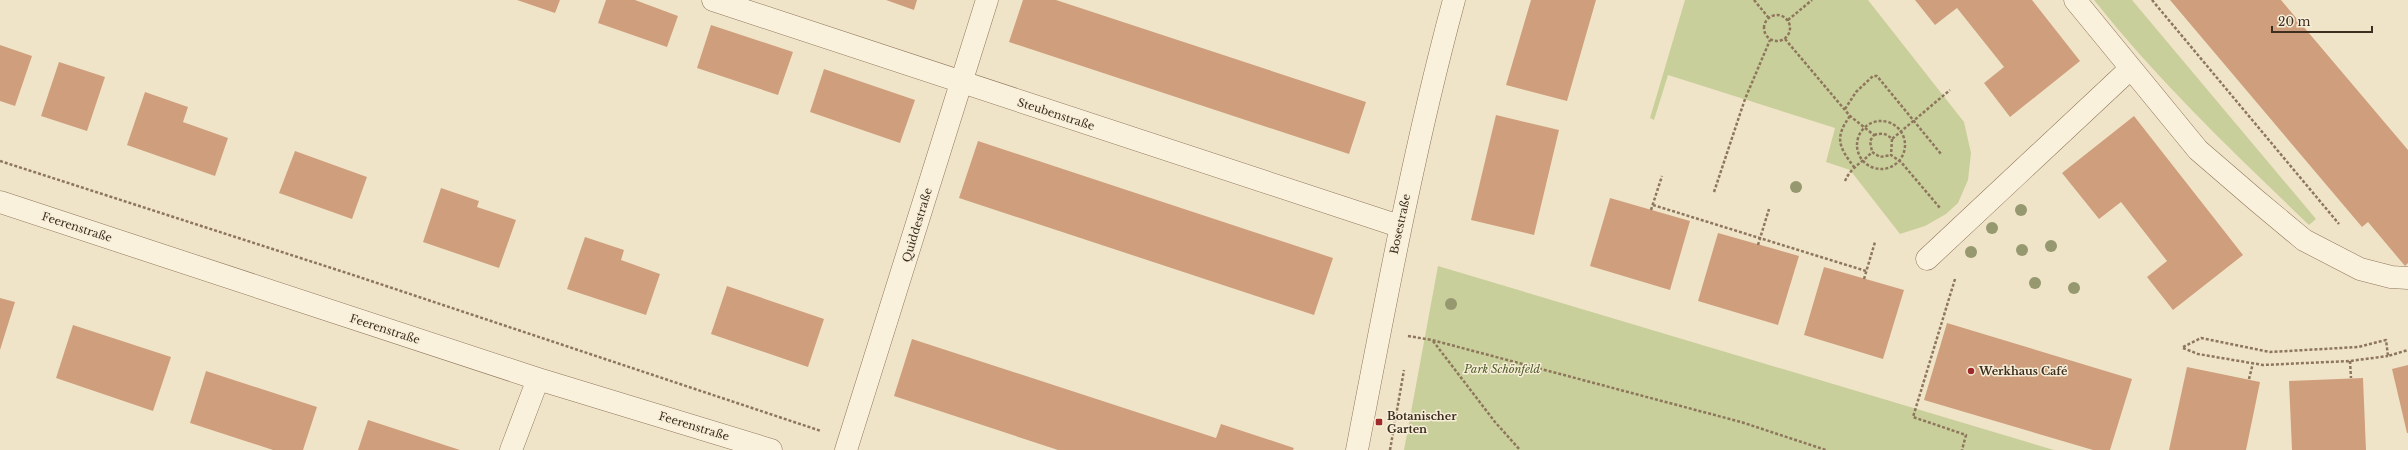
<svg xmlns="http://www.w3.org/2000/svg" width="2408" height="450" font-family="'Libre Baskerville',serif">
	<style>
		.green { fill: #c9cf9b }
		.building { fill: #cf9f7d }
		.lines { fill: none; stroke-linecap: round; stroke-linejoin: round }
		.minor-casing { stroke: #8d765c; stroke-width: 23 }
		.path { stroke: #8d765c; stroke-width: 2.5; stroke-dasharray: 3 2; stroke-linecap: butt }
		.minor { stroke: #faf1dc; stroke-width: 22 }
		.tree { fill: #96986f }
		.poi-dot { fill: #9e2a2b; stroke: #f7eed8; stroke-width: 1.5 }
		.labels { text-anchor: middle; stroke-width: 3; stroke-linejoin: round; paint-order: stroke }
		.street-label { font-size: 11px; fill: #3d2e20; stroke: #f7eed8 }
		.park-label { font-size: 11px; font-style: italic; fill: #4d5a26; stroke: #f7eed8 }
		.poi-label { font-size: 11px; font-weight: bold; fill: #3d2e20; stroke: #f7eed8; text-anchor: start }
	</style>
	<rect width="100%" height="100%" fill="#f0e4c8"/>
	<path class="green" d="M 1685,0 L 1868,0 L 1964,122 L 1971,153 L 1968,180 L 1958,203 L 1946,214 L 1925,226 L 1900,234 L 1850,170 L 1826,162 L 1835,128 L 1668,75 L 1654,120 L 1650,118 Z
		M 2094,0 L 2132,0 L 2316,219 L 2309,225 C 2234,153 2159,82 2094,0 Z
		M 1438,266 L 2054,450 L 1404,450 Z"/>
	<path class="building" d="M 517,0 L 560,0 L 555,13 Z
		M 606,0 L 635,0 L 678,16 L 667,47 L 598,23 Z
		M 886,0 L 917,0 L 914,10 Z
		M 1023,0 L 1056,0 L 1366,102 L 1349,154 L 1009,42 Z
		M 1531,0 L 1596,0 L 1567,101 L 1506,85 Z
		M 1915,0 L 2032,0 L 2080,61 L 2010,117 L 1984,83 L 2004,67 L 1957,8 L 1935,25 Z
		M 2170,0 L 2281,0 L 2408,150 L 2408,263 L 2405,266 L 2368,222 L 2362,227 Z
		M 711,25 L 793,52 L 778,95 L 697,68 Z
		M 0,45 L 32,56 L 15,106 L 0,101 Z
		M 59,62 L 105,77 L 87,131 L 41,116 Z
		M 824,69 L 915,100 L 900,143 L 810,112 Z
		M 145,92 L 188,107 L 183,122 L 228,138 L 215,176 L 127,145 Z
		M 1496,115 L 1559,130 L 1534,235 L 1471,220 Z
		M 2134,116 L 2243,255 L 2173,310 L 2147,277 L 2167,261 L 2121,202 L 2099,219 L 2062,173 Z
		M 978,141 L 1333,258 L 1314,315 L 959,198 Z
		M 295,151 L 367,177 L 352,219 L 279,193 Z
		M 441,188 L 479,201 L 477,207 L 516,220 L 499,268 L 423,242 Z
		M 1610,198 L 1690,221 L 1670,290 L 1590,266 Z
		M 1718,233 L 1799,256 L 1778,325 L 1698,301 Z
		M 585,237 L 624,250 L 621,260 L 660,274 L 646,315 L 567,289 Z
		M 1824,267 L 1904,290 L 1883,359 L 1804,335 Z
		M 727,286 L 824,319 L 808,367 L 711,334 Z
		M 0,298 L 15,302 L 0,350 Z
		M 1947,323 L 2132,379 L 2110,450 L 2093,450 L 1924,400 Z
		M 73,325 L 171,357 L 153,411 L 56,378 Z
		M 912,339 L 1216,438 L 1221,424 L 1294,448 L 1293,450 L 1058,450 L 894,396 Z
		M 2408,365 L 2408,433 L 2407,433 L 2392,369 Z
		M 2187,367 L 2260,382 L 2246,450 L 2169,450 Z
		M 206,371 L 317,407 L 303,450 L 273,450 L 190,423 Z
		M 2363,378 L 2366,450 L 2292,450 L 2289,381 Z
		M 368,420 L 460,450 L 358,450 Z"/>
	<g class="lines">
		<defs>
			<path id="minor" d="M 713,0 L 1399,226
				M 2075,0 L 2198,150 L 2256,200 L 2304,240 L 2360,269 L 2391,277 L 2408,278
				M 0,202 L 538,379 L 771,450
				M 1927,259 L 2130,69
				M 511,450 L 538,379
				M 846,450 L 987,0
				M 1357,450 C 1386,299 1414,148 1454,0"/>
		</defs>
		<use href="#minor" class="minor-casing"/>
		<path class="path" d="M 1754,0 L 1768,17
			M 2152,0 L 2339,224
			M1764 28a13 13 0 1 1 26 0a13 13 0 1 1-26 0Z
			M 1788,20 L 1812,0
			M 1785,39 L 1850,116 L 1874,135 L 1870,141 L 1872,152
			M 1845,109 L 1856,92 L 1873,76 L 1877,76 L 1941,154
			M 1850,116 C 1834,138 1839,147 1854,167
			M1857 145a24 24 0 1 1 48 0a24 24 0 1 1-48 0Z
			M 1874,135 C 1882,133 1886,133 1892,139 L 1950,90
			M 1892,139 L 1891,155 L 1901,162 L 1940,208
			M 0,161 L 350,274 L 821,431
			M 1845,181 C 1851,167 1862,163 1872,152 L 1880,157 L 1891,155
			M 1714,192 L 1745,99 L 1770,40
			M 1653,205 L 1866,271
			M 1651,210 L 1662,176
			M 1758,245 L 1769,209
			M 1864,279 L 1875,242
			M 1955,279 L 1913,417 L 1966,435 L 1962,450
			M 1408,336 L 1432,340 L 1741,422 L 1826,450
			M 1433,341 L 1495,422 L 1520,450
			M 2183,347 L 2201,338 L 2270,352 L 2358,347 L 2386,340 L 2388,356 L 2408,350
			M 2183,348 L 2198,354 L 2263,365 L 2350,361 L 2388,356
			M 2350,361 L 2351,378
			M 2249,379 L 2253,363
			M 1390,450 L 1404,370"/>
		<use href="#minor" class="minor"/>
	</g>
	<g class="tree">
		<circle cx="1796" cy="187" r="6"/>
		<circle cx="2021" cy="210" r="6"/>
		<circle cx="1992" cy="228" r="6"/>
		<circle cx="2051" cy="246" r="6"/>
		<circle cx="2022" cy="250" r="6"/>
		<circle cx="1971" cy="252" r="6"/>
		<circle cx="2035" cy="283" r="6"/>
		<circle cx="2074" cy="288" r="6"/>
		<circle cx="1451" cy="304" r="6"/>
	</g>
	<g class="poi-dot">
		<circle cx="1971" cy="371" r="4"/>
		<rect x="1375" y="418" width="8" height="8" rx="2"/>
	</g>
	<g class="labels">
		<g class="street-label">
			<text transform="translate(1056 114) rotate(18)" y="4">Steubenstraße</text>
			<text transform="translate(1400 224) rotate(-78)" y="4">Bosestraße</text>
			<text transform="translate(917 225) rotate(-73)" y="4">Quiddestraße</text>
			<text transform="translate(77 227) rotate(18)" y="4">Feerenstraße</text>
			<text transform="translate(385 329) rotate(18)" y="4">Feerenstraße</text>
			<text transform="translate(694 426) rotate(17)" y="4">Feerenstraße</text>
		</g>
		<g class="park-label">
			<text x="1502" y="373">Park Schönfeld</text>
		</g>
		<g class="poi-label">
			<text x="1979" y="375">Werkhaus Café</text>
			<text x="1387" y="420">Botanischer<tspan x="1387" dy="13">Garten</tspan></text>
		</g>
	</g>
	<path d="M2272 26v6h100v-6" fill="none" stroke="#3d2e20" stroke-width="2"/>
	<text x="2278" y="26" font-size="12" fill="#3d2e20" stroke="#f7eed8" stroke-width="3" paint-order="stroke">20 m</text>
</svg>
